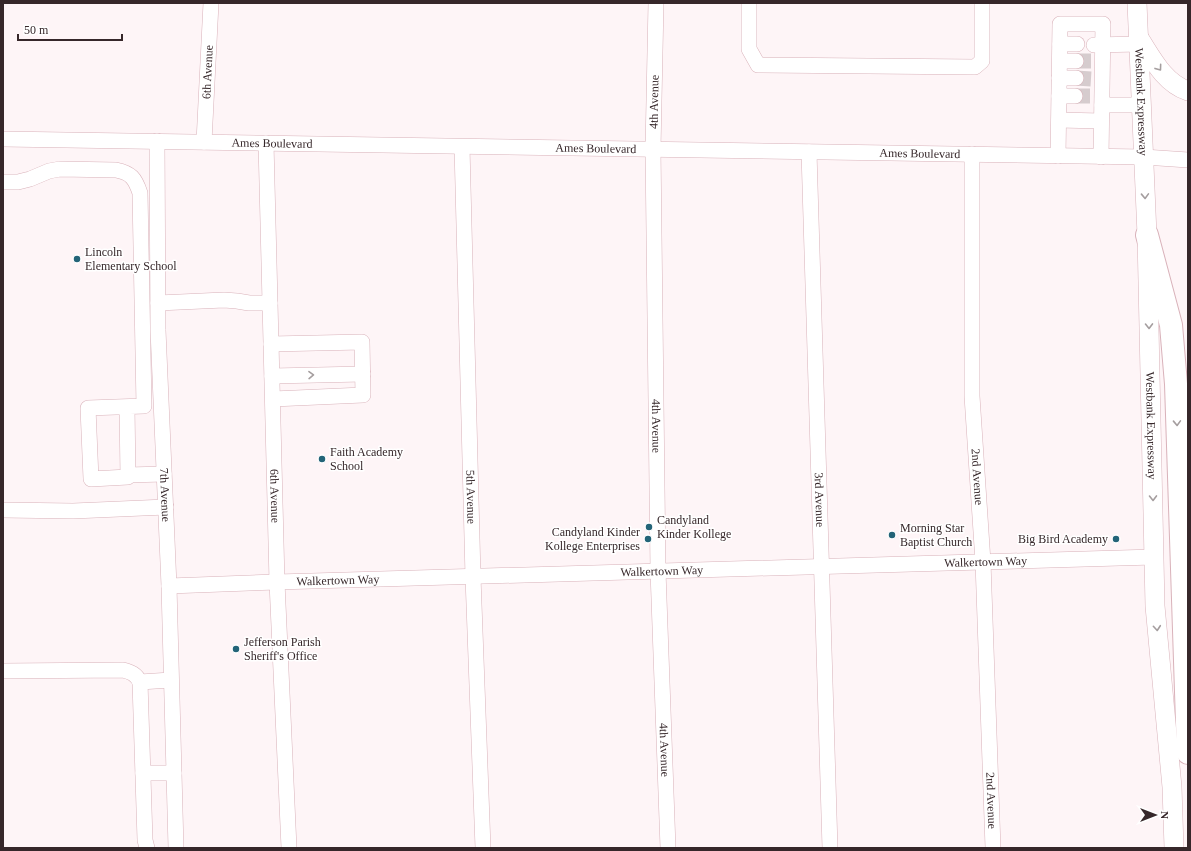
<svg xmlns="http://www.w3.org/2000/svg" width="1191" height="851" font-family="Georgia,serif">
	<style>
		.lines { fill: none; stroke-linecap: round; stroke-linejoin: round }
		.minor-tunnel { stroke: #d6ccce; stroke-width: 15; stroke-dasharray: 15 8; stroke-linecap: butt }
		.minor-casing { stroke: #d9b2ba; stroke-width: 16 }
		.major-casing { stroke: #d9b2ba; stroke-width: 20 }
		.highway-casing { stroke: #d9b2ba; stroke-width: 24 }
		.minor { stroke: #fff; stroke-width: 15 }
		.major { stroke: #fff; stroke-width: 19 }
		.highway { stroke: #fff; stroke-width: 22 }
		.oneway { stroke: #a59e9f }
		.poi-dot { fill: #236478; stroke: #fff; stroke-width: 1.5 }
		.labels { text-anchor: middle; stroke-width: 3; stroke-linejoin: round; paint-order: stroke }
		.street-label { font-size: 12px; fill: #36272a; stroke: #fff }
		.poi-label { font-size: 12px; fill: #36272a; stroke: #fff; text-anchor: start }
	</style>
	<rect width="100%" height="100%" fill="#fef5f7"/>
	<g class="lines">
		<path class="minor-tunnel" d="M 1076,61 L 1092,61
			M 1076,78 L 1092,79
			M 1075,96 L 1091,96"/>
		<defs>
			<g id="minor">
				<path id="s1" d="M 656,3 L 653,149 L 658,571 L 668,848"/>
				<path d="M 749,3 L 749,49 L 758,65 L 975,67 L 982,61 L 982,3"/>
				<path d="M 1060,44 L 1077,44"/>
				<path d="M 1094,45 L 1139,44"/>
				<path d="M 1060,61 L 1076,61"/>
				<path d="M 1059,78 L 1076,78"/>
				<path d="M 1059,96 L 1075,96"/>
				<path d="M 1102,105 L 1142,105"/>
				<path d="M 1059,120 L 1101,121"/>
				<path id="s2" d="M 3,139 L 1144,157 L 1188,160"/>
				<path id="s3" d="M 157,141 L 158,330 L 169,586 L 176,848"/>
				<path id="s4" d="M 204,142 L 211,3"/>
				<path id="s5" d="M 266,143 L 277,582 L 289,848"/>
				<path id="s6" d="M 462,147 L 473,577 L 483,848"/>
				<path id="s7" d="M 809,152 L 830,848"/>
				<path id="s8" d="M 972,154 L 972,396 L 983,562 L 993,848"/>
				<path d="M 1058,156 L 1060,24 L 1103,24 L 1101,157"/>
				<path d="M 3,182 L 18,182 L 30,179 L 49,171 L 60,169 L 116,170 C 131,173 135,178 140,193 L 144,406 L 88,408 L 91,479 L 128,477 L 127,407"/>
				<path d="M 158,303 L 224,300 L 237,301 L 249,303 L 270,303"/>
				<path d="M 271,344 L 362,342 L 363,395 L 273,399"/>
				<path d="M 272,376 L 363,374"/>
				<path d="M 128,475 L 164,474"/>
				<path d="M 3,510 L 73,511 L 166,507"/>
				<path id="s9" d="M 169,586 L 277,582 L 1154,557"/>
				<path d="M 3,671 L 123,670 C 131,672 136,674 140,682 L 171,680"/>
				<path d="M 140,682 L 145,840 L 147,848"/>
				<path d="M 143,773 L 174,773"/>
			</g>
			<g id="major">
				<path id="s10" d="M 1137,3 L 1147,235 L 1155,606 L 1172,787 L 1174,848"/>
				<path d="M 1139,38 C 1152,58 1164,83 1188,91"/>
			</g>
			<path id="highway" d="M 1147,235 L 1171,325 L 1176,384 L 1188,753"/>
		</defs>
		<use href="#minor" class="minor-casing"/>
		<use href="#major" class="major-casing"/>
		<use href="#highway" class="highway-casing"/>
		<use href="#minor" class="minor"/>
		<use href="#major" class="major"/>
		<use href="#highway" class="highway"/>
	</g>
	<defs><path id="oneway-chevron" d="M-2-3.5L2.5 0L-2 3.5" fill="none" stroke-width="1.6" stroke-linecap="round" stroke-linejoin="round"/></defs>
	<g class="oneway">
		<use href="#oneway-chevron" transform="translate(1159 68) rotate(54)"/>
		<use href="#oneway-chevron" transform="translate(1145 196) rotate(88)"/>
		<use href="#oneway-chevron" transform="translate(1149 326) rotate(89)"/>
		<use href="#oneway-chevron" transform="translate(311 375) rotate(-1)"/>
		<use href="#oneway-chevron" transform="translate(1177 423) rotate(88)"/>
		<use href="#oneway-chevron" transform="translate(1153 498) rotate(89)"/>
		<use href="#oneway-chevron" transform="translate(1157 628) rotate(85)"/>
	</g>
	<g class="poi-dot">
		<circle cx="77" cy="259" r="4"/>
		<circle cx="322" cy="459" r="4"/>
		<circle cx="649" cy="527" r="4"/>
		<circle cx="892" cy="535" r="4"/>
		<circle cx="648" cy="539" r="4"/>
		<circle cx="1116" cy="539" r="4"/>
		<circle cx="236" cy="649" r="4"/>
	</g>
	<g class="labels">
		<g class="street-label">
			<text dy="4" stroke="none"><textPath href="#s4" startOffset="70">6th Avenue</textPath></text>
			<text transform="translate(654 102) rotate(-89)" y="4">4th Avenue</text>
			<text dy="4" stroke="none"><textPath href="#s10" startOffset="99">Westbank Expressway</textPath></text>
			<text dy="4" stroke="none"><textPath href="#s2" startOffset="269">Ames Boulevard</textPath></text>
			<text dy="4" stroke="none"><textPath href="#s2" startOffset="593">Ames Boulevard</textPath></text>
			<text dy="4" stroke="none"><textPath href="#s2" startOffset="917">Ames Boulevard</textPath></text>
			<text dy="4" stroke="none"><textPath href="#s1" startOffset="423">4th Avenue</textPath></text>
			<text dy="4" stroke="none"><textPath href="#s10" startOffset="423">Westbank Expressway</textPath></text>
			<text dy="4" stroke="none"><textPath href="#s8" startOffset="323">2nd Avenue</textPath></text>
			<text dy="4" stroke="none"><textPath href="#s3" startOffset="354">7th Avenue</textPath></text>
			<text dy="4" stroke="none"><textPath href="#s5" startOffset="353">6th Avenue</textPath></text>
			<text dy="4" stroke="none"><textPath href="#s6" startOffset="350">5th Avenue</textPath></text>
			<text dy="4" stroke="none"><textPath href="#s7" startOffset="348">3rd Avenue</textPath></text>
			<text dy="4" stroke="none"><textPath href="#s9" startOffset="817">Walkertown Way</textPath></text>
			<text dy="4" stroke="none"><textPath href="#s9" startOffset="493">Walkertown Way</textPath></text>
			<text dy="4" stroke="none"><textPath href="#s9" startOffset="169">Walkertown Way</textPath></text>
			<text dy="4" stroke="none"><textPath href="#s1" startOffset="747">4th Avenue</textPath></text>
			<text dy="4" stroke="none"><textPath href="#s8" startOffset="647">2nd Avenue</textPath></text>
		</g>
		<g class="poi-label">
			<text x="85" y="256">Lincoln<tspan x="85" dy="14">Elementary School</tspan></text>
			<text x="330" y="456">Faith Academy<tspan x="330" dy="14">School</tspan></text>
			<text x="657" y="524">Candyland<tspan x="657" dy="14">Kinder Kollege</tspan></text>
			<text x="900" y="532">Morning Star<tspan x="900" dy="14">Baptist Church</tspan></text>
			<text x="640" y="536" text-anchor="end">Candyland Kinder<tspan x="640" dy="14">Kollege Enterprises</tspan></text>
			<text x="1108" y="543" text-anchor="end">Big Bird Academy</text>
			<text x="244" y="646">Jefferson Parish<tspan x="244" dy="14">Sheriff's Office</tspan></text>
		</g>
	</g>
	<rect width="1191" height="851" fill="none" stroke="#36272a" stroke-width="8"/>
	<g transform="translate(1155 815) rotate(90)" stroke="#ffffff" stroke-width="3" paint-order="stroke">
	<path d="M0-3L7 15L0 10L-7 15Z" fill="#36272a"/>
	<text y="-6" font-size="11" font-weight="bold" text-anchor="middle" fill="#36272a">N</text>
	</g>
	<path d="M18 34v6h104v-6" fill="none" stroke="#36272a" stroke-width="2"/>
	<text x="24" y="34" font-size="12" fill="#36272a" stroke="#ffffff" stroke-width="3" paint-order="stroke">50 m</text>
</svg>
